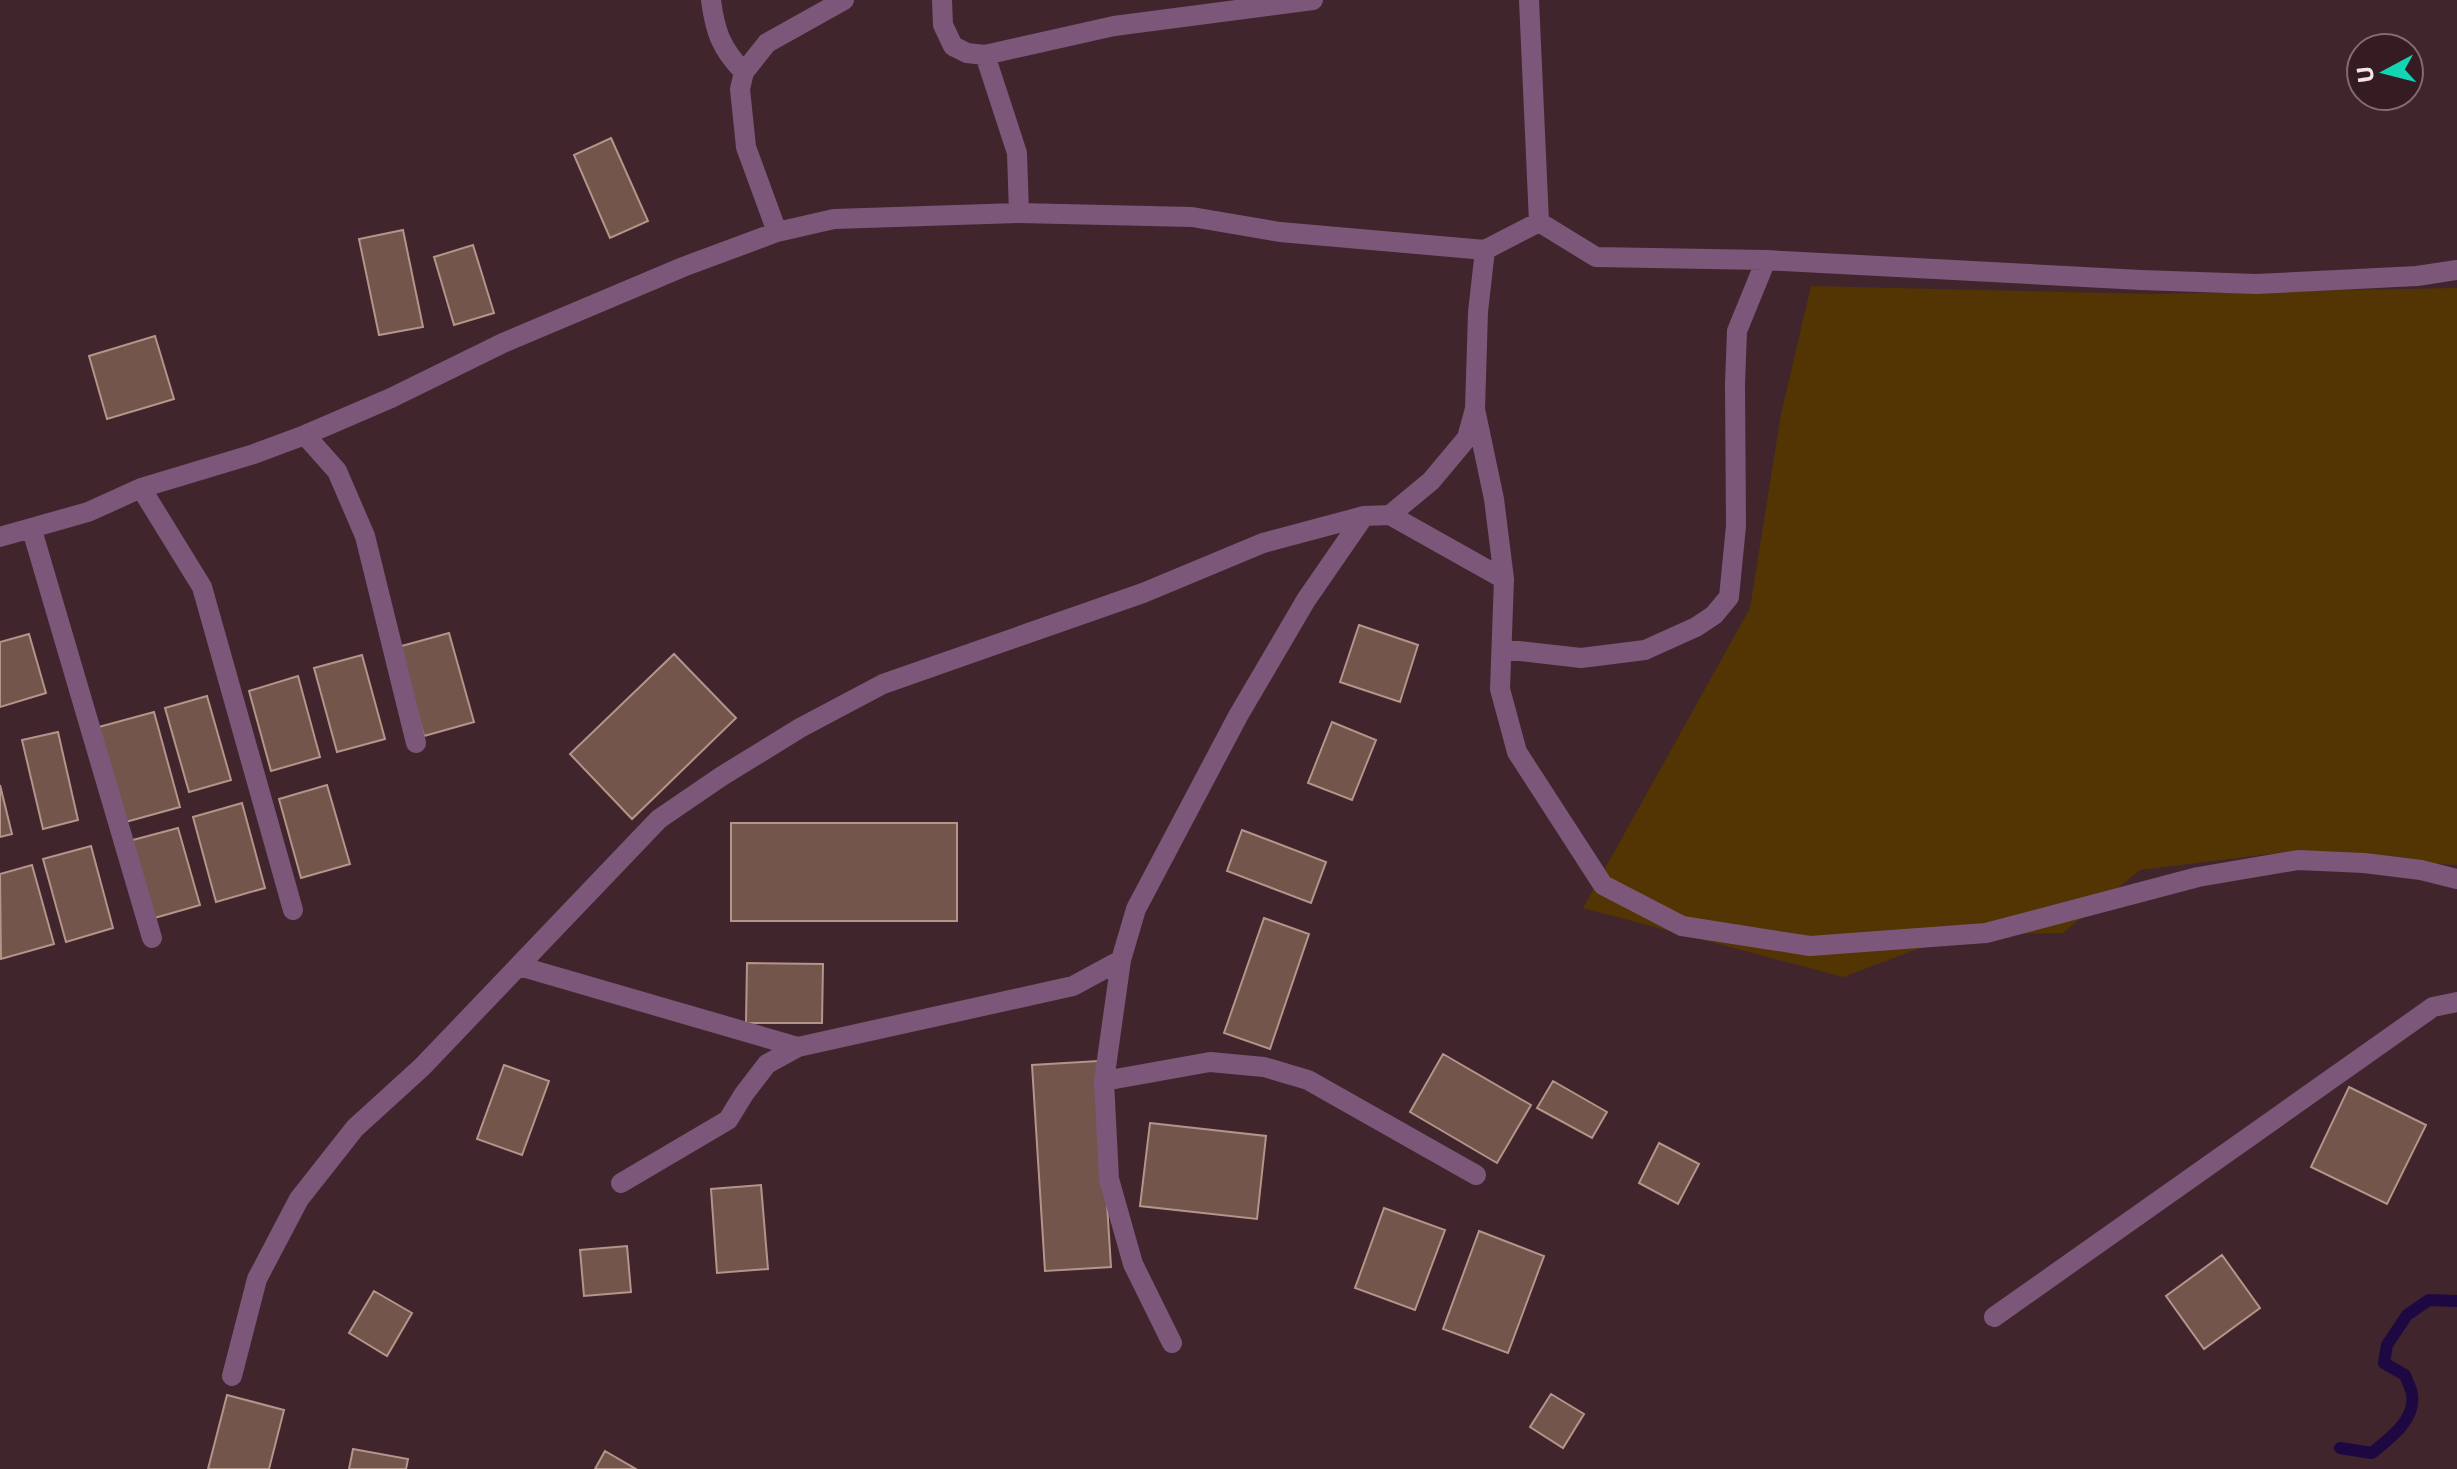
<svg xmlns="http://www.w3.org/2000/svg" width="2457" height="1469" font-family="Commissioner,sans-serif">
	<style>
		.green { fill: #533504 }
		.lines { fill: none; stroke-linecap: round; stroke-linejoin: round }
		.stream { stroke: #1e0841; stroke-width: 12 }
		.building { fill: #73554c; stroke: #b5948a; stroke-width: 2 }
		.minor { stroke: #7c577a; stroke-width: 20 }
	</style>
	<rect width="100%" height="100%" fill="#40252c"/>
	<path class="green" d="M 1811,286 L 2148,294 L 2457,288 L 2457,865 L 2295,851 L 2140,870 L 2063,933 L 1955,935 L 1843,977 L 1583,908 L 1750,608 L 1781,414 Z"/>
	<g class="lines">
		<path class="stream" d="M 2340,1448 L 2372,1453 C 2390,1438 2416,1420 2412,1394 C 2411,1388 2407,1381 2405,1375 L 2384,1363 L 2387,1345 L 2407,1315 L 2429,1300 L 2457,1301"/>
	</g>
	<path class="building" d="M 611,138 L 648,221 L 610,238 L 574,155 Z
		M 403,230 L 423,327 L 379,335 L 359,239 Z
		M 473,245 L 494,313 L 454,325 L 434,257 Z
		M 155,336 L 174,399 L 107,419 L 89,356 Z
		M 1359,625 L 1418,645 L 1400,702 L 1340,682 Z
		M 449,633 L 474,722 L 424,736 L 398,647 Z
		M 29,634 L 46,693 L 0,707 L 0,642 Z
		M 674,654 L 736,718 L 632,819 L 570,754 Z
		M 362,655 L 385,739 L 337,752 L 314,668 Z
		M 298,676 L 320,757 L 271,771 L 249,691 Z
		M 207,696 L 231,780 L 189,792 L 165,708 Z
		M 154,712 L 180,807 L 122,823 L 95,728 Z
		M 1332,722 L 1376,740 L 1352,800 L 1308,783 Z
		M 58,732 L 78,820 L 43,829 L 22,740 Z
		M 0,785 L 12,834 L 0,837 Z
		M 327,785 L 350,864 L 301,878 L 279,799 Z
		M 242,803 L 265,888 L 216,902 L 193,817 Z
		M 731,823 L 957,823 L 957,921 L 731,921 Z
		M 178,828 L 200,905 L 151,919 L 129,841 Z
		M 1242,830 L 1326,862 L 1311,903 L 1227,871 Z
		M 91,846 L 113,928 L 66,942 L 43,859 Z
		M 32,865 L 54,944 L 1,959 L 0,874 Z
		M 1264,918 L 1309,934 L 1270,1049 L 1224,1033 Z
		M 747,963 L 823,964 L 822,1023 L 746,1023 Z
		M 1443,1054 L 1531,1105 L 1497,1163 L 1410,1112 Z
		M 1098,1061 L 1111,1267 L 1045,1271 L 1032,1065 Z
		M 504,1065 L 549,1081 L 522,1155 L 477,1139 Z
		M 1553,1081 L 1607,1112 L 1592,1138 L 1537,1108 Z
		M 2349,1087 L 2426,1125 L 2387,1204 L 2311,1167 Z
		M 1150,1123 L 1266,1136 L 1257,1219 L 1140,1206 Z
		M 1659,1143 L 1699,1164 L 1678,1204 L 1639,1183 Z
		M 761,1185 L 768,1269 L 717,1273 L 711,1189 Z
		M 1384,1208 L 1445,1230 L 1415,1310 L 1355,1288 Z
		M 1479,1231 L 1544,1256 L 1508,1353 L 1443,1329 Z
		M 627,1246 L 631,1292 L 584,1296 L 580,1250 Z
		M 2222,1255 L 2260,1308 L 2204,1349 L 2166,1296 Z
		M 374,1291 L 412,1313 L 387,1356 L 349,1333 Z
		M 1551,1394 L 1584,1414 L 1563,1448 L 1530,1427 Z
		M 227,1395 L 284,1410 L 269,1469 L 208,1469 Z
		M 353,1449 L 408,1459 L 406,1469 L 349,1469 Z
		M 605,1451 L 636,1469 L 595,1469 Z"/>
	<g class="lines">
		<path class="minor" d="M 711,0 C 715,31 721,49 744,72
			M 942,0 L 943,25 L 953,46 L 967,53 L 985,55 L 1114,26 L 1313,0
			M 1529,0 L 1539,222
			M 985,55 L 1017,153 L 1019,213
			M 777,232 L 746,147 L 740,89 L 744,72 L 767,43 L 844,0
			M 1475,409 L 1494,499 L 1504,579 L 1500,689 L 1517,752 L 1603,885 L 1682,926 L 1810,946 L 1986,933 L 2198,877 L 2298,860 L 2364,863 L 2421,870 L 2457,879
			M 305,435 L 337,471 L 365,536 L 416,743
			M 141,488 L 202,587 L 293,910
			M 1390,515 L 1504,579
			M 32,530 L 152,938
			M 0,537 L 88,512 L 141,488 L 254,454 L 305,435 L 391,398 L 503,343 L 683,267 L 777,232 L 834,219 L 1019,213 L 1192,217 L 1280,232 L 1485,250 L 1539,222 L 1596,257 L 1766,260 L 2141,280 L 2256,284 L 2417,276 L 2457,270
			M 1502,649 L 1581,658 L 1645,650 L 1696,627 L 1714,615 L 1729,597 L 1736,526 L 1735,384 L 1737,331 L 1766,260
			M 519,966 L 798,1047
			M 1104,1081 L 1210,1062 L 1264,1067 L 1308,1080 L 1476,1175
			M 621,1183 L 728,1120 L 744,1094 L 767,1064 L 798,1047 L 1073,986 L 1121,960
			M 1994,1317 L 2433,1007 L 2457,1002
			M 1172,1343 L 1133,1264 L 1109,1179 L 1104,1081 L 1121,960 L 1136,909 L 1238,716 L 1306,600 L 1364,516 L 1390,515 L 1431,481 L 1467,438 L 1475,409 L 1478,312 L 1485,250
			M 232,1376 L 257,1279 L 299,1199 L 355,1128 L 422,1067 L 659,819 L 722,776 L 800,728 L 883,684 L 1143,593 L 1263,543 L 1364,516"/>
	</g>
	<g transform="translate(2385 72) rotate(263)"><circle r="38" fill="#351b22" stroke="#826b71" stroke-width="2"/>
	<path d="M0-6L14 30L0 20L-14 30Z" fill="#14d5b3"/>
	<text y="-12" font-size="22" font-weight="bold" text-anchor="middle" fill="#f5e3e7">U</text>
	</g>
</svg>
